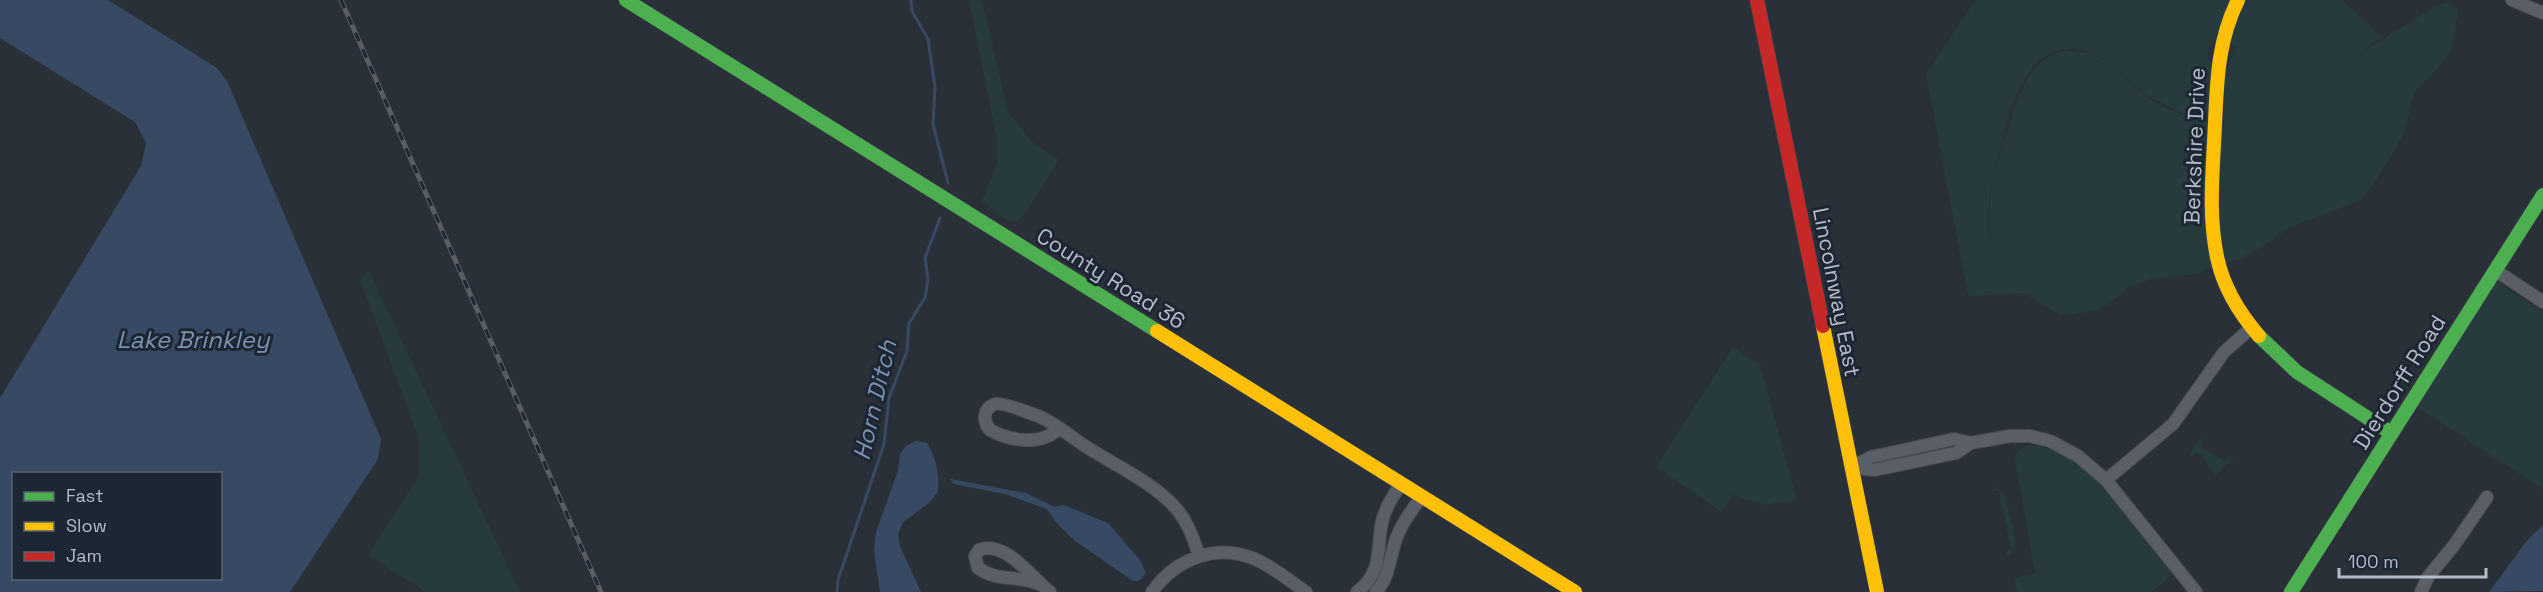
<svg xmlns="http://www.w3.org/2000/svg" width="2543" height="592" font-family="'Space Grotesk',sans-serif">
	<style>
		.green { fill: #273a3e; fill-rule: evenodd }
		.water { fill: #384963; fill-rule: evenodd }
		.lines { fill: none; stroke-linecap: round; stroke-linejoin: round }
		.stream { stroke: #384963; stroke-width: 3 }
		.street-casing { stroke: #484c53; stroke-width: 14 }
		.fast-casing { stroke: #484c53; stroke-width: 15 }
		.slow-casing { stroke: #484c53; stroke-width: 15 }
		.jam-casing { stroke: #484c53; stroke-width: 15 }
		.street { stroke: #5a5e66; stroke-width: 12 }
		.fast { stroke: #4caf50; stroke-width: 14 }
		.slow { stroke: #ffc107; stroke-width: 14 }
		.jam { stroke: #c62828; stroke-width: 14 }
		.rail-casing { stroke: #595d64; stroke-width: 5 }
		.rail { stroke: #1d2633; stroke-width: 3; stroke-dasharray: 9; stroke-linecap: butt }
		.labels { text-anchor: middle; stroke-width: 6; stroke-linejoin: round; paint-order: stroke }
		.street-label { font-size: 22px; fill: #b4bcc9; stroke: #1d2633 }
		.water-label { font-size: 24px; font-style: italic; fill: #7c92b1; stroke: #1d2633 }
	</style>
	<rect width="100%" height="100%" fill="#2a3038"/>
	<path class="green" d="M 969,0 L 982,0 L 1008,112 L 1032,142 L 1059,160 L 1025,214 L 1018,222 L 1007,220 L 982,201 L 997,164 L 997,139 Z
		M 1975,0 L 2232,0 L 2215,41 L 2209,45 L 2208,59 L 2211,62 L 2223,132 L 2225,71 L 2237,48 L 2231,44 L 2230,35 L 2248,0 L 2342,0 L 2382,37 L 2364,50 L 2364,52 C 2371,46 2439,3 2445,3 C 2449,2 2453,5 2457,8 L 2458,14 L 2451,51 L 2437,69 L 2414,92 L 2406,128 L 2397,147 L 2366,195 L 2359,201 L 2290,227 L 2263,246 L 2237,260 L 2205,269 L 2199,274 L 2151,279 L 2131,286 L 2100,310 L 2061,316 L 2024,293 L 1968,296 L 1926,74 ZM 2071,48 C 2115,55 2116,75 2150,97 C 2163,105 2179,109 2191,119 C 2176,111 2160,107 2146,96 C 2127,82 2112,59 2088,53 C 2039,40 2020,86 2010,123 C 2003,148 1991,173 1990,199 C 1989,215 1990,233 1989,249 L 1989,195 L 2011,105 L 2029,72 L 2040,59 L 2056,51 Z
		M 369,271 L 520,592 L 426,592 L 368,555 L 419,476 L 419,440 L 360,279 Z
		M 2496,282 L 2543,312 L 2543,489 L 2415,406 Z
		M 1733,347 L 1760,365 L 1797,500 L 1764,505 L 1733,495 L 1722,512 L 1656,467 Z
		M 2201,439 L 2205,440 L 2201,447 L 2225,461 L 2229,456 L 2233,458 L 2215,476 L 2200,453 L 2197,452 L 2192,456 L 2190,455 L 2194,445 Z
		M 2026,446 C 2087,444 2134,524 2169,566 C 2172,579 2160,585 2151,592 L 2017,592 L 2014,578 L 2035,574 L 2015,458 L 2018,450 Z
		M 1995,487 L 2001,490 L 2005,496 C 2008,511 2022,547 2009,556 L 2005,554 L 2011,548 L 1999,492 L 1991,491 Z"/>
	<path class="water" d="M 0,0 L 108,0 L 217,68 L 227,81 L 381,439 L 378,459 L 290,592 L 0,592 L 0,398 L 141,166 L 146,143 L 135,122 L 0,38 ZM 14,474 L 220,474 L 220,578 L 14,578 Z
		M 916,441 L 927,443 C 937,459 939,474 938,492 L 929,503 L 903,522 L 898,534 L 900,546 L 921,592 L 880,592 L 874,551 L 876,532 L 898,471 L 900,454 L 906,446 Z
		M 950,479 L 1026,493 L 1055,507 L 1064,505 L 1108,523 L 1140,560 L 1146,573 L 1139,581 L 1133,581 L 1075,541 L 1056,522 L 1047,509 L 1005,494 L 954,484 Z
		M 2543,525 L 2543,591 L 2489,592 L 2529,538 Z"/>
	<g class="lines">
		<path class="stream" d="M 911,0 L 912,11 L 928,39 L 935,87 L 933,124 L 948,183
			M 837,592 L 838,580 L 884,444 L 889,398 L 907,351 L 909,323 L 925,298 L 928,279 L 925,258 L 940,218"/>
		<defs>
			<path id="street" d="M 2512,0 L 2543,13
				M 2495,270 L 2543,302
				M 1058,429 C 1041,446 1010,441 990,430 C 983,422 982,409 995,404 C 1002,402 1030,413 1038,416 C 1055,423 1070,436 1085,446 C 1113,464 1148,480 1172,504 C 1187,519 1193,537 1199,556
				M 1851,467 L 1871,457 L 1954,439 L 1971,443 L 2010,436 L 2030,436 L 2050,441 L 2078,456 L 2106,480 L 2196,592
				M 1851,467 L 1874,470 L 1956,453 L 1971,443
				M 2106,480 L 2173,424 L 2224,352 L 2250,329
				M 1039,584 C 1019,575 997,582 978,568 L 975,556 L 979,550 C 1006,540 1031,577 1050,592
				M 1152,592 C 1177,557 1219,542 1259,561 C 1276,569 1291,582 1306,592
				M 1357,592 C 1384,571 1376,550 1382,522 C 1385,508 1393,496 1401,484
				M 1376,592 C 1392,574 1389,554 1398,534 C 1404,520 1413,508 1422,496
				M 2421,592 L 2428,577 L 2455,544 L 2487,497"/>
			<path id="fast" d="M 626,0 L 1157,331
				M 2259,336 L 2297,372 L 2391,433
				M 2291,592 L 2543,195"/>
			<path id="slow" d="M 2238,0 C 2215,46 2217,93 2214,143 C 2212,181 2209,218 2217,257 C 2223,286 2240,314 2259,336
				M 1823,326 L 1877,592
				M 1157,331 L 1575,592"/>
			<path id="jam" d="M 1757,0 L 1823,326"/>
		</defs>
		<use href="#street" class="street-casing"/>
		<use href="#fast" class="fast-casing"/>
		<use href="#slow" class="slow-casing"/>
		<use href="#jam" class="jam-casing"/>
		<use href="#street" class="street"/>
		<use href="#fast" class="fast"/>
		<use href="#slow" class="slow"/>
		<use href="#jam" class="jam"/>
		<defs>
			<path id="rail" d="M 341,0 L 601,592"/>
		</defs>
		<use href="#rail" class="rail-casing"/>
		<use href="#rail" class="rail"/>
	</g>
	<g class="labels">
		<g class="street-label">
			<text transform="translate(2194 146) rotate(-88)" y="8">Berkshire Drive</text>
			<text transform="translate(1111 278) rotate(32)" y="8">County Road 36</text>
			<text transform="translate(1837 292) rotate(79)" y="8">Lincolnway East</text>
			<text transform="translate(2399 382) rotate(-58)" y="8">Dierdorff Road</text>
		</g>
		<g class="water-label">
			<text x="193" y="348">Lake Brinkley</text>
			<text transform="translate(875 400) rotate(-77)" y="8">Horn Ditch</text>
		</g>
	</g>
	<rect x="12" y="472" width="210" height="108" fill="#1d2633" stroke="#59626f" stroke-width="1.5"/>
	<rect x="24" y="492" width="30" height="9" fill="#4caf50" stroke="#59626f" stroke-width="1.5"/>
	<text x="66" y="502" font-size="18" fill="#b4bcc9">Fast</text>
	<rect x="24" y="522" width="30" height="9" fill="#ffc107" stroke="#59626f" stroke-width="1.5"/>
	<text x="66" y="532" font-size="18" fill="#b4bcc9">Slow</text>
	<rect x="24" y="552" width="30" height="9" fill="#c62828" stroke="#59626f" stroke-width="1.5"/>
	<text x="66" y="562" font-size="18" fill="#b4bcc9">Jam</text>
	<path d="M2339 568v9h147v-9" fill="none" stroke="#b4bcc9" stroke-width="3"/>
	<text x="2348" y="568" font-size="18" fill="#b4bcc9" stroke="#1d2633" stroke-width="4.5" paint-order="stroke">100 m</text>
</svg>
